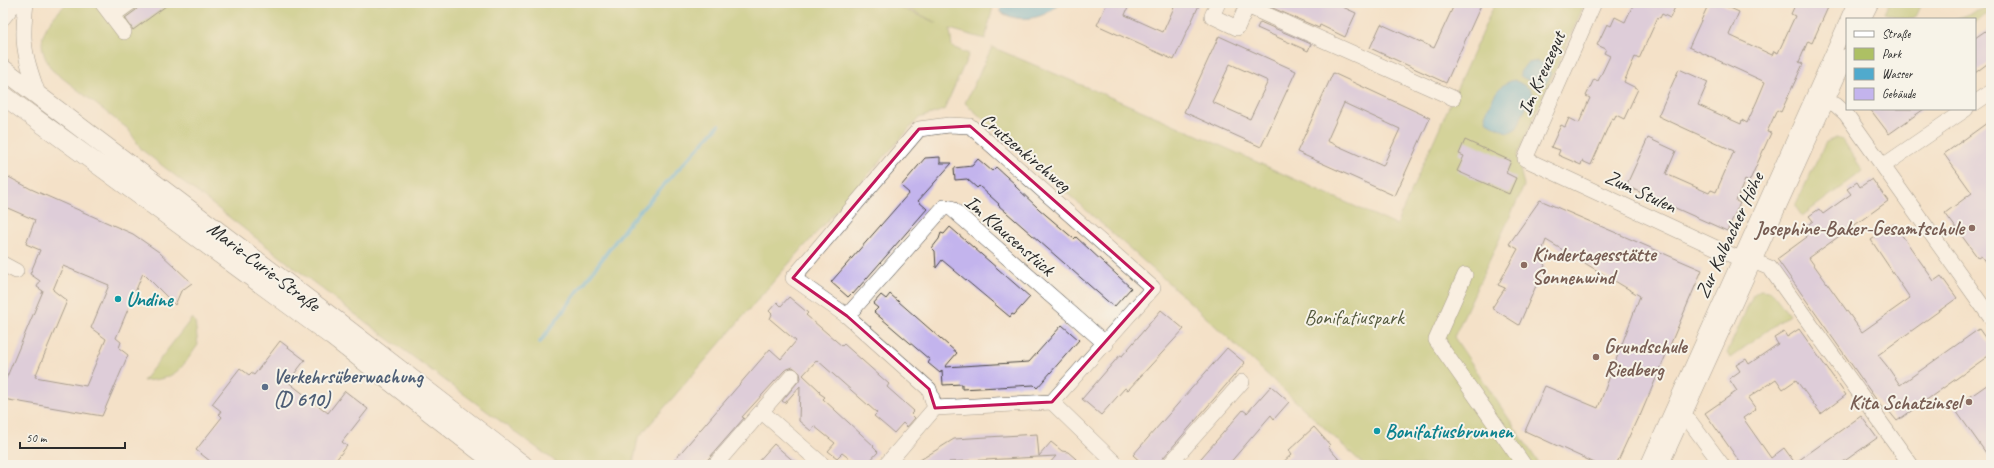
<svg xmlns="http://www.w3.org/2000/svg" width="1994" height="468" font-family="Caveat,sans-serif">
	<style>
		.green { fill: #adc064; stroke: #6c7648 }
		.water { fill: #50aacd; stroke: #3e6a7c }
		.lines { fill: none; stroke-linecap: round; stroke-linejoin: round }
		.stream { stroke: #50aacd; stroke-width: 4 }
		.building { fill: #c3b4ed; fill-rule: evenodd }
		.minor-casing { stroke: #494643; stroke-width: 16 }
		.major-casing { stroke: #494643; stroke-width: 20 }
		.minor { stroke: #fff; stroke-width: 15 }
		.major { stroke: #fff; stroke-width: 19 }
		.marked { fill: none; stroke: #c2185b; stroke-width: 3; stroke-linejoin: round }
		.education-dot { fill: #8d6e63; stroke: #f7f3e8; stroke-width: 1.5 }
		.culture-dot { fill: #0f9aa8; stroke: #f7f3e8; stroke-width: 1.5 }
		.service-dot { fill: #5c6f8a; stroke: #f7f3e8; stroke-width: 1.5 }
		.labels { text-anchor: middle; stroke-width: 4; stroke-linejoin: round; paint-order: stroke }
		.street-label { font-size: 20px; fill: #2b2b2b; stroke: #f7f3e8 }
		.education-label { font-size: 20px; font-weight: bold; fill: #785e54; stroke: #f7f3e8; text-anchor: end }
		.culture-label { font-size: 20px; font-weight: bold; fill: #0d838f; stroke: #f7f3e8; text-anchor: start }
		.park-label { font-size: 20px; fill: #52583c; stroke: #f7f3e8 }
		.service-label { font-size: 20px; font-weight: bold; fill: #4e5e75; stroke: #f7f3e8; text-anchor: start }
	</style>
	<rect width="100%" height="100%" fill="#f7f3e8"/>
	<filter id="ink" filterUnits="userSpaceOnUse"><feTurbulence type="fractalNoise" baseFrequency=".025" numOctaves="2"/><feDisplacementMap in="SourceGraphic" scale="8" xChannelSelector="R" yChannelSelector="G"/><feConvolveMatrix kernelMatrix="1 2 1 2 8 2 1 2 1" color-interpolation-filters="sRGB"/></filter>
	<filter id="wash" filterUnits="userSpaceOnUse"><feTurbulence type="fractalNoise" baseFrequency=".012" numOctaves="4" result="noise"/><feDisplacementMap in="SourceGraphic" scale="16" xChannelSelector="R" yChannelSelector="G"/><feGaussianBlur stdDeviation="0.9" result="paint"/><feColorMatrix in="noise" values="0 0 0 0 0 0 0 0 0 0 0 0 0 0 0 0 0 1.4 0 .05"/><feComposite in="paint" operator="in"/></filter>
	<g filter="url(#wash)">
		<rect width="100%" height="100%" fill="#f4e1c8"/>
		<path class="green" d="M 67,3 L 890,3 L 937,23 L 897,3 L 994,3 L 985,39 L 950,29 L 952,47 L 969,54 L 944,110 L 919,118 L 786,267 L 638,438 L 633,465 L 560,465 L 348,309 L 142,150 L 128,129 L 52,70 C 32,40 45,25 67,3 Z
			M 1495,3 L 1585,3 L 1517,155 L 1524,186 L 1454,337 L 1540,465 L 1364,465 L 1181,294 L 965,103 L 992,47 L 1164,120 L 1396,225 Z
			M 1889,3 L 1914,3 L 1920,6 L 1914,19 L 1905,19 L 1884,13 Z
			M 1991,6 L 1991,15 L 1989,13 L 1975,22 L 1975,19 L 1955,19 Z
			M 1836,138 L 1843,140 L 1863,171 L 1802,216 L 1795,206 L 1826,142 Z
			M 1760,290 L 1771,291 L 1789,315 L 1730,358 L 1727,353 L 1753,295 Z
			M 192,318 L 195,321 L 198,345 C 179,371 177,379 143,381 Z"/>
		<path class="water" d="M 1000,3 L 1058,3 C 1047,20 1016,23 1001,12 Z
			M 1537,61 L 1547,65 L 1551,74 L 1546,83 L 1538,86 L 1520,76 L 1520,72 L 1527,63 Z
			M 1515,80 L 1530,89 L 1532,93 L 1517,128 L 1508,133 L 1487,122 L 1485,115 C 1492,100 1497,83 1515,80 Z"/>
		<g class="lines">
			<path class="stream" d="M 540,342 L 629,223 L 719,125"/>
		</g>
		<g id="blocks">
			<path class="building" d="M 139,3 L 170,3 L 133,30 L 125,18 L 136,10 Z
				M 1107,3 L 1130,3 L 1125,15 L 1163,32 L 1176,3 L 1200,3 L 1174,60 L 1097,25 Z
				M 1269,3 L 1334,3 L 1356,13 L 1345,37 L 1320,25 L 1319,28 L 1268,6 Z
				M 1455,3 L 1482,3 L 1446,83 L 1370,48 L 1381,24 L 1434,48 Z
				M 1634,3 L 1677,3 L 1670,18 L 1662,14 L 1660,18 L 1658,17 L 1639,59 L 1635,57 L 1624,82 L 1638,89 L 1624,119 L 1616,115 L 1614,119 L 1612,118 L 1591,165 L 1582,161 L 1581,165 L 1558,155 L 1560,150 L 1551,147 L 1561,125 L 1565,127 L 1569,118 L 1579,123 L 1590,98 L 1586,96 L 1594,79 L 1598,81 L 1610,56 L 1604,53 L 1606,49 L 1597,45 L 1607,24 L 1611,26 L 1615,17 L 1625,22 Z
				M 1709,3 L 1719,3 L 1739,12 L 1729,35 L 1772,55 L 1774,51 L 1778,53 L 1795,16 L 1791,14 L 1796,3 L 1830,3 L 1812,43 L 1808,41 L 1799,62 L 1803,64 L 1781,112 L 1777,110 L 1767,132 L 1771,133 L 1749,182 L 1745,180 L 1736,201 L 1740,203 L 1727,231 L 1626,186 L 1648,138 L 1676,151 L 1666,174 L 1709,193 L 1711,190 L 1716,192 L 1734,151 L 1658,116 L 1679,69 L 1708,82 L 1698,105 L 1741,124 L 1742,120 L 1747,123 L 1757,101 L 1765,82 L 1689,47 Z
				M 1260,22 L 1311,44 L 1308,51 L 1257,28 Z
				M 1991,27 L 1991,61 L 1975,73 L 1975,38 Z
				M 1219,36 L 1296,71 L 1261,147 L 1184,112 ZM 1230,64 L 1268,81 L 1250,119 L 1212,102 Z
				M 1333,73 L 1430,118 L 1395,196 L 1297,152 ZM 1344,103 L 1400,129 L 1383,166 L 1327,141 Z
				M 1870,109 L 1924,109 L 1889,134 Z
				M 1991,120 L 1991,270 L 1981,256 L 1978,258 L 1945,213 L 1972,193 L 1944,154 Z
				M 1465,140 L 1511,161 L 1506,173 L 1516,178 L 1509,194 L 1457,171 L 1464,156 L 1459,154 Z
				M 940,157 L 940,163 L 952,163 L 918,201 L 927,209 L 853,294 L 852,293 L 848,297 L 831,282 L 909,193 L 901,186 L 925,158 Z
				M 978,159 L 992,171 L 996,167 L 1016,185 L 1015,186 L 1039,209 L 1074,239 L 1076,237 L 1131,288 L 1114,307 L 998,205 L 999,204 L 979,186 L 977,188 L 967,179 L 955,180 L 954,168 L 972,166 Z
				M 3,174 L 31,189 L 133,234 L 159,252 L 192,283 L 181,291 L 175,305 L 143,273 L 116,338 L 121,342 L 119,348 L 128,355 L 102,416 L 3,399 L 3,386 L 43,291 L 37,287 L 40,281 L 30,274 L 40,250 L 26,244 L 35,220 L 3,206 ZM 63,266 L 109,285 L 91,328 L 106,339 L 86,386 L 35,377 L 67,301 L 53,290 Z
				M 1872,179 L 1888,201 L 1809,258 L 1862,332 L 1910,298 L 1871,240 L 1894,224 L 1934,281 L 1941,276 L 1957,298 L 1878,355 L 1887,366 L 1900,385 L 1979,329 L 1991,346 L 1991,354 L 1897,421 L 1888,410 L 1885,412 L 1777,259 L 1807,237 L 1802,229 L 1813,221 L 1809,216 L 1819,209 L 1823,214 L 1851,194 L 1847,189 L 1857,182 L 1860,187 Z
				M 1540,200 L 1702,270 L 1640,416 L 1639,415 L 1616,465 L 1599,465 L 1525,431 L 1545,386 L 1598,408 L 1640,296 L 1546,240 L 1539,259 L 1545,265 L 1519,325 L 1492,308 L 1505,288 L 1498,285 L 1518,249 L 1509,244 Z
				M 950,227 L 1030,297 L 1014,315 L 1012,314 L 1010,317 L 942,260 L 936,268 L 935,251 L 932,248 L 939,239 L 941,233 L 944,234 Z
				M 890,294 L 957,353 L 945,367 L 1029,362 L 1062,325 L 1079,340 L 1037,388 L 1034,385 L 962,389 L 962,384 L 943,385 L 942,370 L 940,373 L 928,363 L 930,360 L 874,312 L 878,308 L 873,304 L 881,295 L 886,299 Z
				M 789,297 L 808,313 L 806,315 L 842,346 L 844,344 L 889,384 L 887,387 L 914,411 L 911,414 L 915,418 L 907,427 L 903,423 L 894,433 L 874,416 L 877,413 L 817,360 L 803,375 L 820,391 L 819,393 L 825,397 L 823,399 L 874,446 L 873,447 L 878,452 L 866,465 L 858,465 L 842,453 L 837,458 L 828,451 L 835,443 L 814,426 L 811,431 L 799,421 L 800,386 L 785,403 L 782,401 L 801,378 L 800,373 L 793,367 L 785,370 L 742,417 L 744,418 L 703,465 L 670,465 L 770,349 L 781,359 L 796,341 L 770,319 L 772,314 L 769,311 L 777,302 L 781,306 Z
				M 1161,310 L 1184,329 L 1128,390 L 1125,388 L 1101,415 L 1082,399 L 1120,355 L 1122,356 Z
				M 1799,329 L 1846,395 L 1821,414 L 1796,380 L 1783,389 L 1776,379 L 1748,398 L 1756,409 L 1743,418 L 1771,458 L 1784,448 L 1795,463 L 1861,416 L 1877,438 L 1839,465 L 1742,465 L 1705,413 L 1737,391 L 1729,379 L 1740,371 L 1736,365 L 1746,359 L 1749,364 L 1778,344 L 1774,338 L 1784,332 L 1787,337 Z
				M 280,341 L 305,360 L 288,382 L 328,413 L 345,391 L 368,409 L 342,442 L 347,446 L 332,465 L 215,465 L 196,450 L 222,417 L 219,414 L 221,411 L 212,404 L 240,368 L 249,375 L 251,373 L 254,375 Z
				M 1227,348 L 1245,363 L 1157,465 L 1144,465 L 1133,455 Z
				M 1991,382 L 1991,460 L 1954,408 Z
				M 1271,386 L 1289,402 L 1274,419 L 1271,415 L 1228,465 L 1195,465 L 1243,410 L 1247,413 Z
				M 1314,427 L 1330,445 L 1328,447 L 1344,465 L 1280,465 L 1292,454 L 1289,450 Z
				M 1037,434 L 1039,456 L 1051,442 L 1062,451 L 1068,452 L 1083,465 L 1048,465 L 1056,456 L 949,462 L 950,465 L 912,465 L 954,439 Z
				M 774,444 L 798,465 L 755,465 Z"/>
		</g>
	</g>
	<g filter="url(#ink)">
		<use href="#blocks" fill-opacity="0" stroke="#494643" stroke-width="1"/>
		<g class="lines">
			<defs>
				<path id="minor" d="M 26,3 C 25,12 24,22 24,31 C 23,54 32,76 39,97
					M 102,3 L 124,32
					M 1218,3 L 1212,16 L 1237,28 L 1247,6
					M 1248,3 L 1247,6 L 1453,98
					M 1594,3 L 1525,159 L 1740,259 L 1753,261 L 1770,268 L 1911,465
					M 112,16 L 130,3
					M 3,18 L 15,3
					M 1848,19 L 1855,3
					M 1863,19 L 1871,3
					M 1818,97 L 1836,105 L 1846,114 L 1991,318
					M 1975,103 L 1991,92
					M 1883,166 L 1966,109
					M 3,264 L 16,271
					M 1465,275 L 1436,340 L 1524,465
					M 847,316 L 944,207 L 951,208 L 1106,344
					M 935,408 L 929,389 L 847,316 L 793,278 L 919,129 L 949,125 L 970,126 L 1153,288 L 1052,402
					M 1677,411 L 1688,419 L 1722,465
					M 762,412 L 823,465
					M 715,465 L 792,376
					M 886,465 L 935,408 L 1052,402 L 1117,465
					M 1169,465 L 1242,382
					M 1648,465 L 1847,22
					M 1661,465 L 1847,56"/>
				<path id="major" d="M 3,69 L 338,322 L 523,465
					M 3,95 L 332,336 L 498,465"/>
			</defs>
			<use href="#minor" class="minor-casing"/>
			<use href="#major" class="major-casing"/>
			<use href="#minor" class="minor"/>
			<use href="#major" class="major"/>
		</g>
	</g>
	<path d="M0 0H1994V468H0ZM 970,126 L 1153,288 L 1052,402 L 935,408 L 929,389 L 847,316 L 793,278 L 919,129 Z" fill="#f4e1c8" fill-opacity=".55" fill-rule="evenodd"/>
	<path class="marked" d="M 970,126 L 1153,288 L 1052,402 L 935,408 L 929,389 L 847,316 L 793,278 L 919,129 Z"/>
	<g class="education-dot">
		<circle cx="1972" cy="228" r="4"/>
		<circle cx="1524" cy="265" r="4"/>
		<circle cx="1596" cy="357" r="4"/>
		<circle cx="1969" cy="402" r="4"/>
	</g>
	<g class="culture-dot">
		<circle cx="118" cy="299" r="4"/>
		<circle cx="1377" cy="431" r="4"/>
	</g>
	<circle class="service-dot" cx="265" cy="387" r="4"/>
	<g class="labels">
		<g class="street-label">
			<text transform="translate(1541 73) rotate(-66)" y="7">Im Kreuzegut</text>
			<text transform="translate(1026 152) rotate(40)" y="7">Crutzenkirchweg</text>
			<text transform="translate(1641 191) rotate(25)" y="7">Zum Stulen</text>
			<text transform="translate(1010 235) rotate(41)" y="7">Im Klausenstück</text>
			<text transform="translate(1729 235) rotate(-65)" y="7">Zur Kalbacher Höhe</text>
			<text transform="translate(264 266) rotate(37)" y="7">Marie-Curie-Straße</text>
		</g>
		<g class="education-label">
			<text x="1964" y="235">Josephine-Baker-Gesamtschule</text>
			<text x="1532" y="261" text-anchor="start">Kindertagesstätte<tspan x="1532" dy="23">Sonnenwind</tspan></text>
			<text x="1604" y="353" text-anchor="start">Grundschule<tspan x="1604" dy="23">Riedberg</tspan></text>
			<text x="1961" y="409">Kita Schatzinsel</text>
		</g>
		<g class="culture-label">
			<text x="126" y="306">Undine</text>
			<text x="1385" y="438">Bonifatiusbrunnen</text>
		</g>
		<g class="park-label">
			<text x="1354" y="324">Bonifatiuspark</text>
		</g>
		<g class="service-label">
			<text x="273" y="383">Verkehrsüberwachung<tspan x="273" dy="23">(D 610)</tspan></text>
		</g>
	</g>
	<rect width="1994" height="468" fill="none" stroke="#f7f3e8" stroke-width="16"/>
	<rect x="1846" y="18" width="130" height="92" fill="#f7f3e8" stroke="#a5a39c"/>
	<rect x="1854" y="31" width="20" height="6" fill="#ffffff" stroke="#a5a39c"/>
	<text x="1882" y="38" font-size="12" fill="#2b2b2b">Straße</text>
	<rect x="1854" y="48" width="20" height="12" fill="#adc064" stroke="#a5a39c"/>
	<text x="1882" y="58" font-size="12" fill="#2b2b2b">Park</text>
	<rect x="1854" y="68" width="20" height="12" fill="#50aacd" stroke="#a5a39c"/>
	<text x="1882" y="78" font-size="12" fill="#2b2b2b">Wasser</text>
	<rect x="1854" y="88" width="20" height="12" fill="#c3b4ed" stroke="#a5a39c"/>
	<text x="1882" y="98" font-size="12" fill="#2b2b2b">Gebäude</text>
	<path d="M20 442v6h105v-6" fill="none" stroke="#2b2b2b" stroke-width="2"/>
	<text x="26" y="442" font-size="12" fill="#2b2b2b" stroke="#f7f3e8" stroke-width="3" paint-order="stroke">50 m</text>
</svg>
